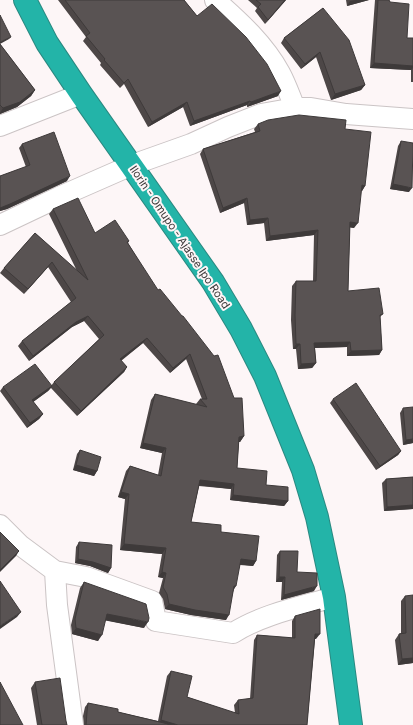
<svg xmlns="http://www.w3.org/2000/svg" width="413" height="725" font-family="Inter,sans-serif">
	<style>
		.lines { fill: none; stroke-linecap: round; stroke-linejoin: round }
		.street-casing { stroke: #cbc4c5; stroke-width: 22 }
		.highway-casing { stroke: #2b8981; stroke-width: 24 }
		.street { stroke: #fff; stroke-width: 20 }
		.highway { stroke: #23b4a8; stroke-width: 22 }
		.wall { fill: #4d4747 }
		.shaded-wall { fill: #3e3a3a }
		.building { fill: #595353; stroke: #3e3a3a }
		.labels { text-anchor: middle; stroke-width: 4; stroke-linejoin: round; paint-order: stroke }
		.street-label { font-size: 11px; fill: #3b3838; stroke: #fdf6f7 }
	</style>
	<rect width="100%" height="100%" fill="#fdf6f7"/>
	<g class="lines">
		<defs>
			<path id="street" d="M 215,0 C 240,22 264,44 280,73 C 286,84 290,96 295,108
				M 0,126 L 81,94
				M 0,225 L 59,197 L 132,165 L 191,144 L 228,127 L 261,114 L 295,108 L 311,108 L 346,114 L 413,119
				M 0,525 L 20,545 L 55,571 L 86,577 L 152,601 L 156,621 L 233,633 C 263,614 300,607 334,597
				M 55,571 L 57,605 L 73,725"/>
			<path id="highway" d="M 25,0 L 47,43 L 81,94 L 213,282 L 241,329 L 265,376 L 303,470 L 317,517 L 334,597 L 351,725"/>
		</defs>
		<use href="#street" class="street-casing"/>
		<use href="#highway" class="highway-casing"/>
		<use href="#street" class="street"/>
		<use href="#highway" class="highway"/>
	</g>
	<path class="wall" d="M 58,0 L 184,0 L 197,16 L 278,96 L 247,107 L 247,105 L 190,126 L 183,107 L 148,127 L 124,84 L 120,88 L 100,65 L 101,63 L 83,41 L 86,37 Z
		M 248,0 L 286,0 L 265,24 L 255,11 L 257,8 Z
		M 346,0 L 369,0 L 347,6 Z
		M 375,0 L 389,0 L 407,38 L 413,38 L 413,82 L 411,82 L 411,70 L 370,68 Z
		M 323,8 L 365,85 L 361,90 L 331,100 L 316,57 L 301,69 L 281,43 L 284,38 Z
		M 0,44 L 35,90 L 31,96 L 17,107 L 0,114 Z
		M 258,124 L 345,129 L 365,186 L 362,191 L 361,191 L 354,228 L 350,227 L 348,291 L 383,314 L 380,317 L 382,350 L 379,355 L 347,356 L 347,347 L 315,348 L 316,363 L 312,368 L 298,369 L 296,349 L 293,349 L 291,320 L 292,286 L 296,281 L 313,281 L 314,235 L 266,241 L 264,223 L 247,225 L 244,203 L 220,213 L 200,154 L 203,149 L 255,132 L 254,129 Z
		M 401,141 L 409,192 L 390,189 L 398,146 Z
		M 22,144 L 67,181 L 7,209 L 0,211 L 0,176 L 26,167 L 19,148 Z
		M 53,209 L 95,233 L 129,241 L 128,243 L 244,436 L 240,442 L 239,442 L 237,468 L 266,485 L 288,501 L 284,506 L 230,500 L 231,489 L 199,486 L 191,522 L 221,532 L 256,561 L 253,566 L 240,565 L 226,620 L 191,615 L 165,609 L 163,599 L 159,593 L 163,578 L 158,577 L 162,554 L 120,550 L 125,499 L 118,497 L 126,471 L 130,466 L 158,475 L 162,453 L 140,448 L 151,400 L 155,394 L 197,405 L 196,404 L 200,399 L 202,399 L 186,359 L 170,373 L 143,343 L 121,361 L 127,367 L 124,372 L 77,416 L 51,388 L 48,391 L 33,402 L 43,414 L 39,419 L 27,428 L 0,391 L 3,387 L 51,386 L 54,382 L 99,339 L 84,321 L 72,327 L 29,361 L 18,346 L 22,341 L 71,302 L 48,267 L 24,294 L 0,273 L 4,268 L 35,233 L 77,271 L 49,214 Z
		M 333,399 L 401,451 L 398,455 L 376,470 L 330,403 Z
		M 403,408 L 413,443 L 403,445 L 400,413 Z
		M 80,450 L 97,471 L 94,476 L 73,470 L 77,454 Z
		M 413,477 L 413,509 L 384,511 L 382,483 L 386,479 Z
		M 79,542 L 111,568 L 108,573 L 90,566 L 75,563 L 76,547 Z
		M 280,551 L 297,572 L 314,591 L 281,600 L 282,582 L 276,582 L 277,555 Z
		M 84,582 L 144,628 L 105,620 L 98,641 L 72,634 L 71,625 L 80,588 Z
		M 405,596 L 413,663 L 398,665 L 395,640 L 399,634 L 401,633 L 401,601 Z
		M 295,616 L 316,639 L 315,639 L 307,725 L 84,725 L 83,716 L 85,707 L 88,703 L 118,712 L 158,721 L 167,676 L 171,671 L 187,697 L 235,713 L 234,705 L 238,700 L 250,699 L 254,640 L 257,635 L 292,638 L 292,621 Z
		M 35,682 L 66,721 L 67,725 L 37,725 L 31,688 Z"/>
	<path class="shaded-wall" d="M 285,0 L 286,0 L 265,24 L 268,20 Z
		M 356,0 L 369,0 L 347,6 L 350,1 Z
		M 11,37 L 9,39 L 0,44 L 0,42 Z
		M 320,52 L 316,57 L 301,69 L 305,64 Z
		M 374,63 L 413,66 L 413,68 L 411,70 L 370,68 Z
		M 365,85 L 361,90 L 331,100 L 335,94 Z
		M 35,90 L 31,96 L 17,107 L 0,114 L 0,113 L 3,108 Z
		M 281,91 L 278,96 L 247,107 L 251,102 Z
		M 250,101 L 247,105 L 190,126 L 194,121 Z
		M 187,102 L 183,107 L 148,127 L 152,122 Z
		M 70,176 L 67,181 L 7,209 L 0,211 L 0,208 Z
		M 393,184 L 412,188 L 409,192 L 390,189 Z
		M 362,185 L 365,186 L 362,191 L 358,190 Z
		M 247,198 L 244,203 L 220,213 L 223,208 Z
		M 268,218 L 264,223 L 247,225 L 250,220 Z
		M 350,222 L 358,223 L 354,228 L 346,227 Z
		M 318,230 L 314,235 L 266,241 L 270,236 Z
		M 52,262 L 48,267 L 24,294 L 28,289 Z
		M 88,316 L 84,321 L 72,327 L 29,361 L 33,356 L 76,322 Z
		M 147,338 L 143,343 L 116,364 L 120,359 Z
		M 350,342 L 347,347 L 311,348 L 314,343 Z
		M 296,344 L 300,344 L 296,349 L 293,349 Z
		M 382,350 L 379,355 L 347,356 L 351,351 Z
		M 190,354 L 186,359 L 170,373 L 173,368 Z
		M 316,363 L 312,368 L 298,369 L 301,364 Z
		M 127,367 L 124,372 L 77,416 L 81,411 Z
		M 52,386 L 48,391 L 29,405 L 32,400 Z
		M 43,414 L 39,419 L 27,428 L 30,423 Z
		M 244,436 L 240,442 L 236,442 L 239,437 Z
		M 413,439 L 413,443 L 403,445 L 406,440 Z
		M 143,443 L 166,448 L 162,453 L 140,448 Z
		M 401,451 L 398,455 L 376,470 L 380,466 Z
		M 76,465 L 97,471 L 94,476 L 73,470 Z
		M 200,480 L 234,484 L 231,489 L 196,485 Z
		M 121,492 L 129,494 L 125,499 L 118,497 Z
		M 233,495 L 288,501 L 284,506 L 230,500 Z
		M 413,505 L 413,509 L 384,511 L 387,507 Z
		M 124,544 L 166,548 L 162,554 L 120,550 Z
		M 19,551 L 16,556 L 0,572 L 0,570 Z
		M 78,559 L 93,562 L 111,568 L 108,573 L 90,566 L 75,563 Z
		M 241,559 L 256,561 L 253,566 L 237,564 Z
		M 162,572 L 166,573 L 163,578 L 158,577 Z
		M 279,577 L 285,577 L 282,582 L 276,582 Z
		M 234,586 L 236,586 L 233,591 Z
		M 317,586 L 314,591 L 281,600 L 284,595 Z
		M 169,604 L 229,615 L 226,620 L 191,615 L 165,609 Z
		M 21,612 L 17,617 L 0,629 L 0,626 Z
		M 107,614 L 148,622 L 144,628 L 103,620 Z
		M 76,628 L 102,635 L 98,641 L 72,634 Z
		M 315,634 L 320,634 L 316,639 L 312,639 Z
		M 413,658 L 413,663 L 398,665 L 402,659 Z
		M 161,720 L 178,725 L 158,725 Z"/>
	<path class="building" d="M 65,0 L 184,0 L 197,16 L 212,4 L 246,37 L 267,64 L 281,91 L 251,102 L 250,101 L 194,121 L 187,102 L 152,122 L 128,79 L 124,83 L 104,60 L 105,59 L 86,36 L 90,33 Z
		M 256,0 L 285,0 L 268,20 L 258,7 L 261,4 Z
		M 378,0 L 389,0 L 390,2 L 409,4 L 407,38 L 413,38 L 413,66 L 374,63 Z
		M 323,8 L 349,40 L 365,85 L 335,94 L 320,52 L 305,64 L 284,38 Z
		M 0,15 L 11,37 L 0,42 Z
		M 0,44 L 35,90 L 20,102 L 3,108 L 0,105 Z
		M 299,115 L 346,120 L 345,129 L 371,132 L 365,186 L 362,185 L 358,223 L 350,222 L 348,291 L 379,288 L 383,314 L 380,315 L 382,350 L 351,351 L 350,342 L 314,343 L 316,363 L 301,364 L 300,344 L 296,344 L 295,315 L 296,281 L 316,281 L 318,230 L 270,236 L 268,218 L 250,220 L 247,198 L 223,208 L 203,149 L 260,131 L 258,124 L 268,120 Z
		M 54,132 L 70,176 L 10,204 L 0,208 L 0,176 L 30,165 L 22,144 Z
		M 401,141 L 413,143 L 412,188 L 393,184 Z
		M 78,198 L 95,233 L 115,220 L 129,241 L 127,242 L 158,290 L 160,289 L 182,316 L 183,316 L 214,356 L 218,355 L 234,398 L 242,398 L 244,436 L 239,437 L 237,468 L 267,471 L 266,485 L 288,487 L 288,501 L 233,495 L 234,484 L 200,480 L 191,522 L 221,525 L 221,532 L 259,536 L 256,561 L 241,559 L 236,586 L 234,586 L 229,615 L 195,610 L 169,604 L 167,594 L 163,587 L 166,573 L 162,572 L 166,548 L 124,544 L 129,494 L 121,492 L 130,466 L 161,476 L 166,448 L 143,443 L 155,394 L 207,407 L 200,399 L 207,399 L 190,354 L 173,368 L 147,338 L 120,359 L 127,367 L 81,411 L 54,382 L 104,335 L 88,316 L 76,322 L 33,356 L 22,341 L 76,298 L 52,262 L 28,289 L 4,268 L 35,233 L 88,280 L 53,209 Z
		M 35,364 L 52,386 L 32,400 L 43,414 L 30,423 L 3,387 Z
		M 356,383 L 401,451 L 380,466 L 333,399 Z
		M 413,407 L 413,439 L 406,440 L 403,408 Z
		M 80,450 L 101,457 L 97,471 L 76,465 Z
		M 413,477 L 413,505 L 387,507 L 386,479 Z
		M 0,532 L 19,551 L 0,570 Z
		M 79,542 L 112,545 L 111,568 L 93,562 L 78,559 Z
		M 280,551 L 298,551 L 297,572 L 317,573 L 317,586 L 284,595 L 285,577 L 279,577 Z
		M 0,581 L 21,612 L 0,626 Z
		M 84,582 L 146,604 L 149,618 L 148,622 L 107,614 L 102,635 L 76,628 L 75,619 Z
		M 413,595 L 413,658 L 402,659 L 399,634 L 406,633 L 405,596 Z
		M 320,609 L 320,634 L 315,634 L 307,725 L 178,725 L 161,720 L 171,671 L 192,676 L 187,697 L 239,714 L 238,700 L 253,698 L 257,635 L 295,638 L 295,616 Z
		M 60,678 L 66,721 L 67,725 L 42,725 L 35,682 Z
		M 0,682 L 23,725 L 0,725 Z
		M 88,703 L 118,709 L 118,712 L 168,724 L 168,725 L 86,725 L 87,712 Z"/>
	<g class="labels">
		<g class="street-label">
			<text transform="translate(180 237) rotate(56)" y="4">Ilorin - Omupo - Ajasse Ipo Road</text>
		</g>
	</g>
</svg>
